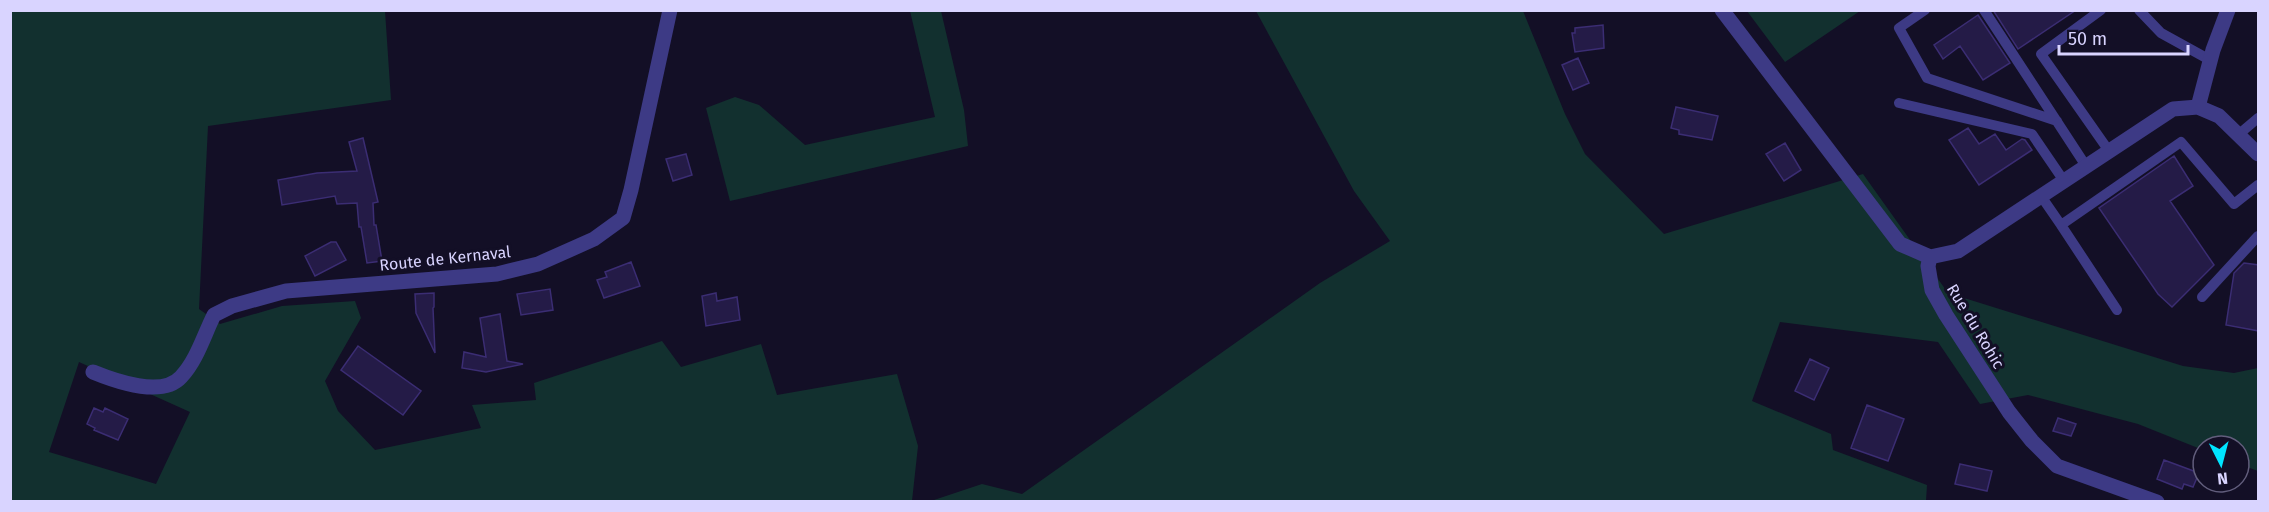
<svg xmlns="http://www.w3.org/2000/svg" width="2269" height="512" font-family="'Fira Sans',sans-serif">
	<style>
		.green { fill: #12302f; fill-rule: evenodd }
		.building { fill: #241b47; stroke: #3b2d73; stroke-width: 1.5 }
		.lines { fill: none; stroke-linecap: round; stroke-linejoin: round }
		.lane { stroke: #3d3a85; stroke-width: 10 }
		.street { stroke: #3d3a85; stroke-width: 15 }
		.labels { text-anchor: middle; stroke-width: 6; stroke-linejoin: round; paint-order: stroke }
		.street-label { font-size: 16px; fill: #d9d4ff; stroke: #130f26 }
	</style>
	<rect width="100%" height="100%" fill="#130f26"/>
	<path class="green" d="M 10,11 L 385,11 L 391,100 L 208,126 L 199,309 L 220,324 L 282,306 L 355,301 L 361,318 L 325,381 L 338,411 L 375,450 L 481,428 L 472,405 L 536,400 L 534,383 L 662,341 L 681,367 L 761,344 L 777,395 L 897,374 L 918,446 L 912,501 L 11,501 ZM 79,362 L 190,412 L 156,484 L 49,452 Z
		M 910,11 L 941,11 L 964,110 L 968,146 L 730,201 L 706,108 L 735,97 L 759,105 L 805,145 L 935,117 Z
		M 1256,11 L 1523,11 L 1565,114 L 1585,154 L 1664,234 L 1863,174 L 1948,293 L 2183,366 L 2234,373 L 2258,368 L 2258,471 L 2239,464 L 2239,446 L 2203,446 L 2203,450 L 2138,424 L 2028,395 L 1980,404 L 1938,342 L 1780,322 L 1752,401 L 1831,434 L 1833,450 L 1927,485 L 1926,501 L 928,502 L 982,484 L 1022,494 L 1320,283 L 1390,241 L 1354,191 Z
		M 1747,11 L 1860,11 L 1785,62 Z"/>
	<path class="building" d="M 1993,10 L 2076,10 L 2018,49 Z
		M 1978,15 L 2010,63 L 1983,80 L 1960,46 L 1943,59 L 1934,45 Z
		M 1603,25 L 1604,48 L 1575,52 L 1572,33 L 1575,33 L 1575,28 Z
		M 1578,58 L 1589,83 L 1573,90 L 1562,65 Z
		M 1676,107 L 1718,116 L 1712,140 L 1679,134 L 1679,130 L 1671,128 Z
		M 1968,128 L 1979,144 L 1995,134 L 2006,150 L 2022,139 L 2025,140 L 2032,150 L 1979,185 L 1949,140 Z
		M 363,138 L 378,202 L 373,203 L 374,225 L 376,225 L 382,261 L 367,263 L 361,227 L 359,227 L 357,203 L 337,204 L 335,196 L 282,205 L 278,180 L 317,173 L 357,171 L 349,142 Z
		M 1785,143 L 1801,170 L 1784,181 L 1766,154 Z
		M 686,154 L 692,175 L 673,181 L 666,159 Z
		M 2174,156 L 2193,186 L 2170,201 L 2214,265 L 2172,307 L 2158,294 L 2099,208 Z
		M 331,242 L 336,242 L 346,260 L 315,276 L 305,256 Z
		M 631,262 L 640,286 L 604,298 L 597,280 L 607,277 L 605,272 Z
		M 2244,263 L 2259,265 L 2259,331 L 2226,325 L 2234,273 Z
		M 550,289 L 553,310 L 521,315 L 517,294 Z
		M 434,293 L 434,307 L 433,308 L 435,353 L 416,313 L 415,294 Z
		M 716,293 L 717,301 L 737,297 L 740,320 L 706,326 L 702,296 Z
		M 500,314 L 507,361 L 523,364 L 486,372 L 462,368 L 464,352 L 486,357 L 480,318 Z
		M 358,346 L 421,391 L 403,415 L 341,370 Z
		M 1810,359 L 1829,368 L 1814,400 L 1795,391 Z
		M 1867,405 L 1904,419 L 1888,461 L 1851,448 Z
		M 94,408 L 103,412 L 105,408 L 128,419 L 118,440 L 94,430 L 95,428 L 87,424 Z
		M 2058,418 L 2076,424 L 2071,436 L 2053,431 Z
		M 2164,460 L 2199,473 L 2193,487 L 2184,484 L 2182,489 L 2157,479 Z
		M 1960,464 L 1992,471 L 1987,491 L 1955,484 Z"/>
	<g class="lines">
		<path class="lane" d="M 1925,10 L 1899,28 L 1927,78 L 2057,121
			M 1984,10 L 2086,166
			M 2101,10 L 2041,54 L 2109,151
			M 2139,10 L 2161,33 L 2210,60
			M 1899,103 L 2032,134 L 2064,181
			M 2238,135 L 2258,118
			M 2041,196 L 2061,225 L 2181,142 L 2234,204 L 2258,185
			M 2061,225 L 2117,310
			M 2202,297 L 2258,236"/>
		<path class="street" d="M 1722,10 L 1900,244 L 1930,257 L 1928,266 L 1932,290 L 1946,315 L 2009,412 L 2032,441 L 2057,466 L 2157,502
			M 2228,10 L 2213,50 L 2198,107 L 2219,116 L 2258,154
			M 1930,257 L 1958,251 L 2173,109 L 2198,107
			M 93,372 C 115,381 162,398 181,377 C 197,360 204,335 214,315 L 232,306 L 286,291 L 497,274 L 538,264 L 594,239 L 623,218 L 631,190 L 670,10"/>
	</g>
	<g class="labels">
		<g class="street-label">
			<text transform="translate(445 258) rotate(-6)" y="6">Route de Kernaval</text>
			<text transform="translate(1976 326) rotate(59)" y="6">Rue du Rohic</text>
		</g>
	</g>
	<rect width="2269" height="512" fill="none" stroke="#d9d4ff" stroke-width="24"/>
	<g transform="translate(2221 464) rotate(174)"><circle r="28" fill="#130f26" stroke="#625e7d" stroke-width="1.5"/>
	<path d="M0-4.5L10 22L0 15L-10 22Z" fill="#00e5ff"/>
	<text y="-9" font-size="16" font-weight="bold" text-anchor="middle" fill="#d9d4ff">N</text>
	</g>
	<path d="M2059 45v9h129v-9" fill="none" stroke="#d9d4ff" stroke-width="3"/>
	<text x="2068" y="45" font-size="18" fill="#d9d4ff" stroke="#130f26" stroke-width="4.5" paint-order="stroke">50 m</text>
</svg>
